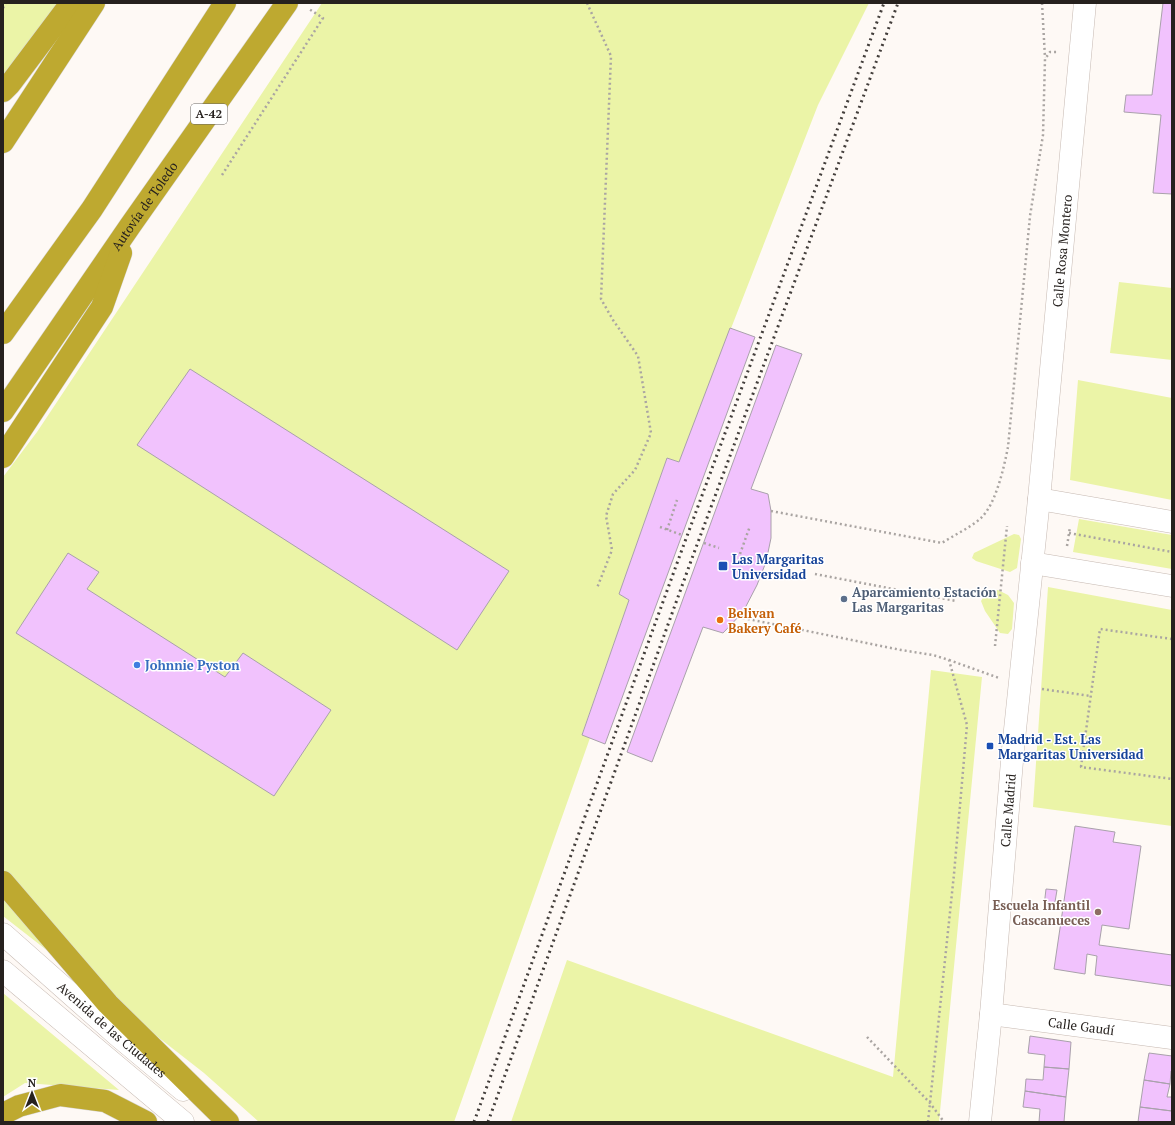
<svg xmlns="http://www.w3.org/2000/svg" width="1175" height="1125" font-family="'PT Serif',serif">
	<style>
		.green { fill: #ebf4a7 }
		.building { fill: #f1c2fd; stroke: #a9a1ab }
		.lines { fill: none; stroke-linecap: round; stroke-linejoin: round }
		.minor-casing { stroke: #c6b9b2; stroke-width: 23 }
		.highway-casing { stroke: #d8d7d6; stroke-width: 23 }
		.path { stroke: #aaa5a2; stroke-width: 2.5; stroke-dasharray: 2 3; stroke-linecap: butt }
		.minor { stroke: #fff; stroke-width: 22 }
		.highway { stroke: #bea930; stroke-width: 22 }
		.rail { stroke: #433e3b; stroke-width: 3; stroke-dasharray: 2 4; stroke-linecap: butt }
		.transit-dot { fill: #1a4fb4; stroke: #fff; stroke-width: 1.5 }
		.service-dot { fill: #5c6f8a; stroke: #fff; stroke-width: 1.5 }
		.food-dot { fill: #e8710a; stroke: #fff; stroke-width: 1.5 }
		.shop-dot { fill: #3f7fe0; stroke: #fff; stroke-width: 1.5 }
		.education-dot { fill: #8d6e63; stroke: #fff; stroke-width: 1.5 }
		.labels { text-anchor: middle; stroke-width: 3; stroke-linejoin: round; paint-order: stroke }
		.shield { fill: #fff; stroke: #676462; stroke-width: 1 }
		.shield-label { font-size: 12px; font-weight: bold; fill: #26211e }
		.street-label { font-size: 13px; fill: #26211e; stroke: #fff }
		.transit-label { font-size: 13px; font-weight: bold; fill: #164399; stroke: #fff; text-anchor: start }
		.service-label { font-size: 13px; font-weight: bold; fill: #4e5e75; stroke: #fff; text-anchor: start }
		.food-label { font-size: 13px; font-weight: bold; fill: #c56008; stroke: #fff; text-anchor: start }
		.shop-label { font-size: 13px; font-weight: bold; fill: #366cbe; stroke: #fff; text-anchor: start }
		.education-label { font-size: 13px; font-weight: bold; fill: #785e54; stroke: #fff; text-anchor: end }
	</style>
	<rect width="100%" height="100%" fill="#fef9f5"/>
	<path class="green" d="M 3,3 L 58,3 L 33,39 L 3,74 Z
		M 322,3 L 869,3 L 818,105 L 679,462 L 667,458 L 619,594 L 629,600 L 582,734 L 590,738 L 454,1122 L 259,1122 L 204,1073 L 3,916 L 3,477 L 37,432 Z
		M 1119,282 L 1172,288 L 1172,360 L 1110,353 Z
		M 1078,380 L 1172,398 L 1172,500 L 1070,480 Z
		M 1079,519 L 1172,535 L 1172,569 L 1073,552 Z
		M 1014,534 L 1019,535 L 1021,539 L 1017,568 L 1010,572 L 976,561 L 972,558 L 974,553 Z
		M 1048,587 L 1172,610 L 1172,826 L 1033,807 Z
		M 998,590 L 1008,595 L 1014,603 L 1012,629 L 1008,634 L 1000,633 L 985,611 L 981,601 C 986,593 989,591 998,590 Z
		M 931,670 L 982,677 L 939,1122 L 511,1122 L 567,960 L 893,1077 Z
		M 3,993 L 119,1090 L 25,1083 L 3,1097 Z"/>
	<path class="building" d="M 1163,3 L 1172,3 L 1172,194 L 1153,193 L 1161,115 L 1124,112 L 1126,95 L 1152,95 Z
		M 730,328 L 755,337 L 605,744 L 582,735 L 629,600 L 619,594 L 667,458 L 679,462 Z
		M 776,345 L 802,354 L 751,489 L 768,494 L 771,511 L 771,538 L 766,562 L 757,585 L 743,612 L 723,633 L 703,627 L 652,762 L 627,752 Z
		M 190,369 L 509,571 L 457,650 L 137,445 Z
		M 68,553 L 99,572 L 87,589 L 225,677 L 243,653 L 331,710 L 274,796 L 16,633 Z
		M 1075,826 L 1115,832 L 1113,842 L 1141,846 L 1129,929 L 1102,925 L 1099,945 L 1172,955 L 1172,986 L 1095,975 L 1097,956 L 1087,954 L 1085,974 L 1054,969 Z
		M 1046,889 L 1057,890 L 1054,908 L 1044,906 Z
		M 1030,1036 L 1071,1042 L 1069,1069 L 1044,1067 L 1045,1055 L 1028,1053 Z
		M 1149,1053 L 1172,1056 L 1172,1072 L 1171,1071 L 1170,1084 L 1144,1080 Z
		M 1044,1067 L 1069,1069 L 1066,1097 L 1025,1091 L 1026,1079 L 1043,1080 Z
		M 1144,1080 L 1170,1084 L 1167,1097 L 1172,1097 L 1172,1111 L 1140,1107 Z
		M 1025,1091 L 1066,1097 L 1064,1122 L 1039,1122 L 1040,1109 L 1023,1107 Z
		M 1140,1107 L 1172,1111 L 1172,1122 L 1138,1122 Z"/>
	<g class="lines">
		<defs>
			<g id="minor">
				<path d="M 1039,499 L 1172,522"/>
				<path d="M 1032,563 L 1172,586"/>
				<path id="s1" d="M 3,934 L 117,1035 L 183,1090"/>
				<path d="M 3,971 L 183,1122"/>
				<path id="s2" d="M 991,1014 L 1172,1038"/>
				<path id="s3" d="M 980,1122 L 991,1014 L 1013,749 L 1039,499 L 1085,3"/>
			</g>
			<g id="highway">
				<path d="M 3,91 L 10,84 L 71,3"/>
				<path d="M 3,142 L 94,3"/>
				<path d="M 3,333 L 92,209 L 225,3"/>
				<path id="s4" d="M 3,411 L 130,226 L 287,3"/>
				<path d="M 3,457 L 102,307 L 121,253"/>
				<path d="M 3,882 L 108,1004 L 228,1122"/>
				<path d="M 3,1114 L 19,1106 L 60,1095 L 105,1101 L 146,1122"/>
			</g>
		</defs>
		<use href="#minor" class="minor-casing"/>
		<use href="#highway" class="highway-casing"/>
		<path class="path" d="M 587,3 L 611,56 L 601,299 L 613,320 L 638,356 L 651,433 L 635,470 L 613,494 L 606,516 L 612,550 L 597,588
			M 1042,3 L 1045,58
			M 3,8 L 6,3
			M 222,175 L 323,18 L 309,9
			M 771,511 L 942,543 C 954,535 970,528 981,518 C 996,504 1004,467 1008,447 L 1030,216 L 1043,135 L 1045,59 L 1050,52 L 1058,52
			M 660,527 L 682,535
			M 667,530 L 677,500
			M 1069,533 L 1172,552
			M 704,543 L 719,548
			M 1067,546 L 1070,527
			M 740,554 L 750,526
			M 815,574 L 956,601
			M 738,617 L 901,650 L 933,655 L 949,660 L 967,725 L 954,874 L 928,1122
			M 1172,639 L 1100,629 L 1081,767 L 1172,779
			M 995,646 L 1007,526
			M 949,660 L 999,678
			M 1042,689 L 1091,696
			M 867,1037 L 930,1103 L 944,1122"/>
		<use href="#minor" class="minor"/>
		<use href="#highway" class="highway"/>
		<path class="rail" d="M 474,1122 L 680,555 L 884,3
			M 488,1122 L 691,561 L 898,3"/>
	</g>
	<g class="transit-dot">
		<rect x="718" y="561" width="10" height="10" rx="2"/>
		<rect x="986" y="742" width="8" height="8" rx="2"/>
	</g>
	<circle class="service-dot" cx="844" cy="599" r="4"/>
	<circle class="food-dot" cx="720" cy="620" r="4"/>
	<circle class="shop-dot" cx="137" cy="665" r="4"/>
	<circle class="education-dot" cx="1098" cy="912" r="4"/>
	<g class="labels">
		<rect class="shield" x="191" y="104" width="36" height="20" rx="3"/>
		<g class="shield-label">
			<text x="209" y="118">A-42</text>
		</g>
		<g class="street-label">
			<text dy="5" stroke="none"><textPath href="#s4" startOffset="249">Autovía de Toledo</textPath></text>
			<text dy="5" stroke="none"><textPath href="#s3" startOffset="875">Calle Rosa Montero</textPath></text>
			<text dy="5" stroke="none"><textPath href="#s3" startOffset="313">Calle Madrid</textPath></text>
			<text dy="5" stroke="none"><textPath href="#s2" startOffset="91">Calle Gaudí</textPath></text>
			<text dy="5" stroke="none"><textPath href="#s1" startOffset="145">Avenida de las Ciudades</textPath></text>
		</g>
		<g class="transit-label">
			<text x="732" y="564">Las Margaritas<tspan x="732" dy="15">Universidad</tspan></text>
			<text x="998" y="744">Madrid - Est. Las<tspan x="998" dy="15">Margaritas Universidad</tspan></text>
		</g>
		<g class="service-label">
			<text x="852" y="597">Aparcamiento Estación<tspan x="852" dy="15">Las Margaritas</tspan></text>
		</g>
		<g class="food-label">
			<text x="728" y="618">Belivan<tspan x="728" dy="15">Bakery Café</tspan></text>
		</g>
		<g class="shop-label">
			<text x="145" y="670">Johnnie Pyston</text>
		</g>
		<g class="education-label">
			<text x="1090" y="910">Escuela Infantil<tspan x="1090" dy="15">Cascanueces</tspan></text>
		</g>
	</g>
	<rect width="1175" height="1125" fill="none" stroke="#26211e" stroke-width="8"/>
	<g transform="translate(32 1093)" stroke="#ffffff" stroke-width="3" paint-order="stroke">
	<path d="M0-3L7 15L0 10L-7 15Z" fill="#26211e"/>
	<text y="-6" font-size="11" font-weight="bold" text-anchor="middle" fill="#26211e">N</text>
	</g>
</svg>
